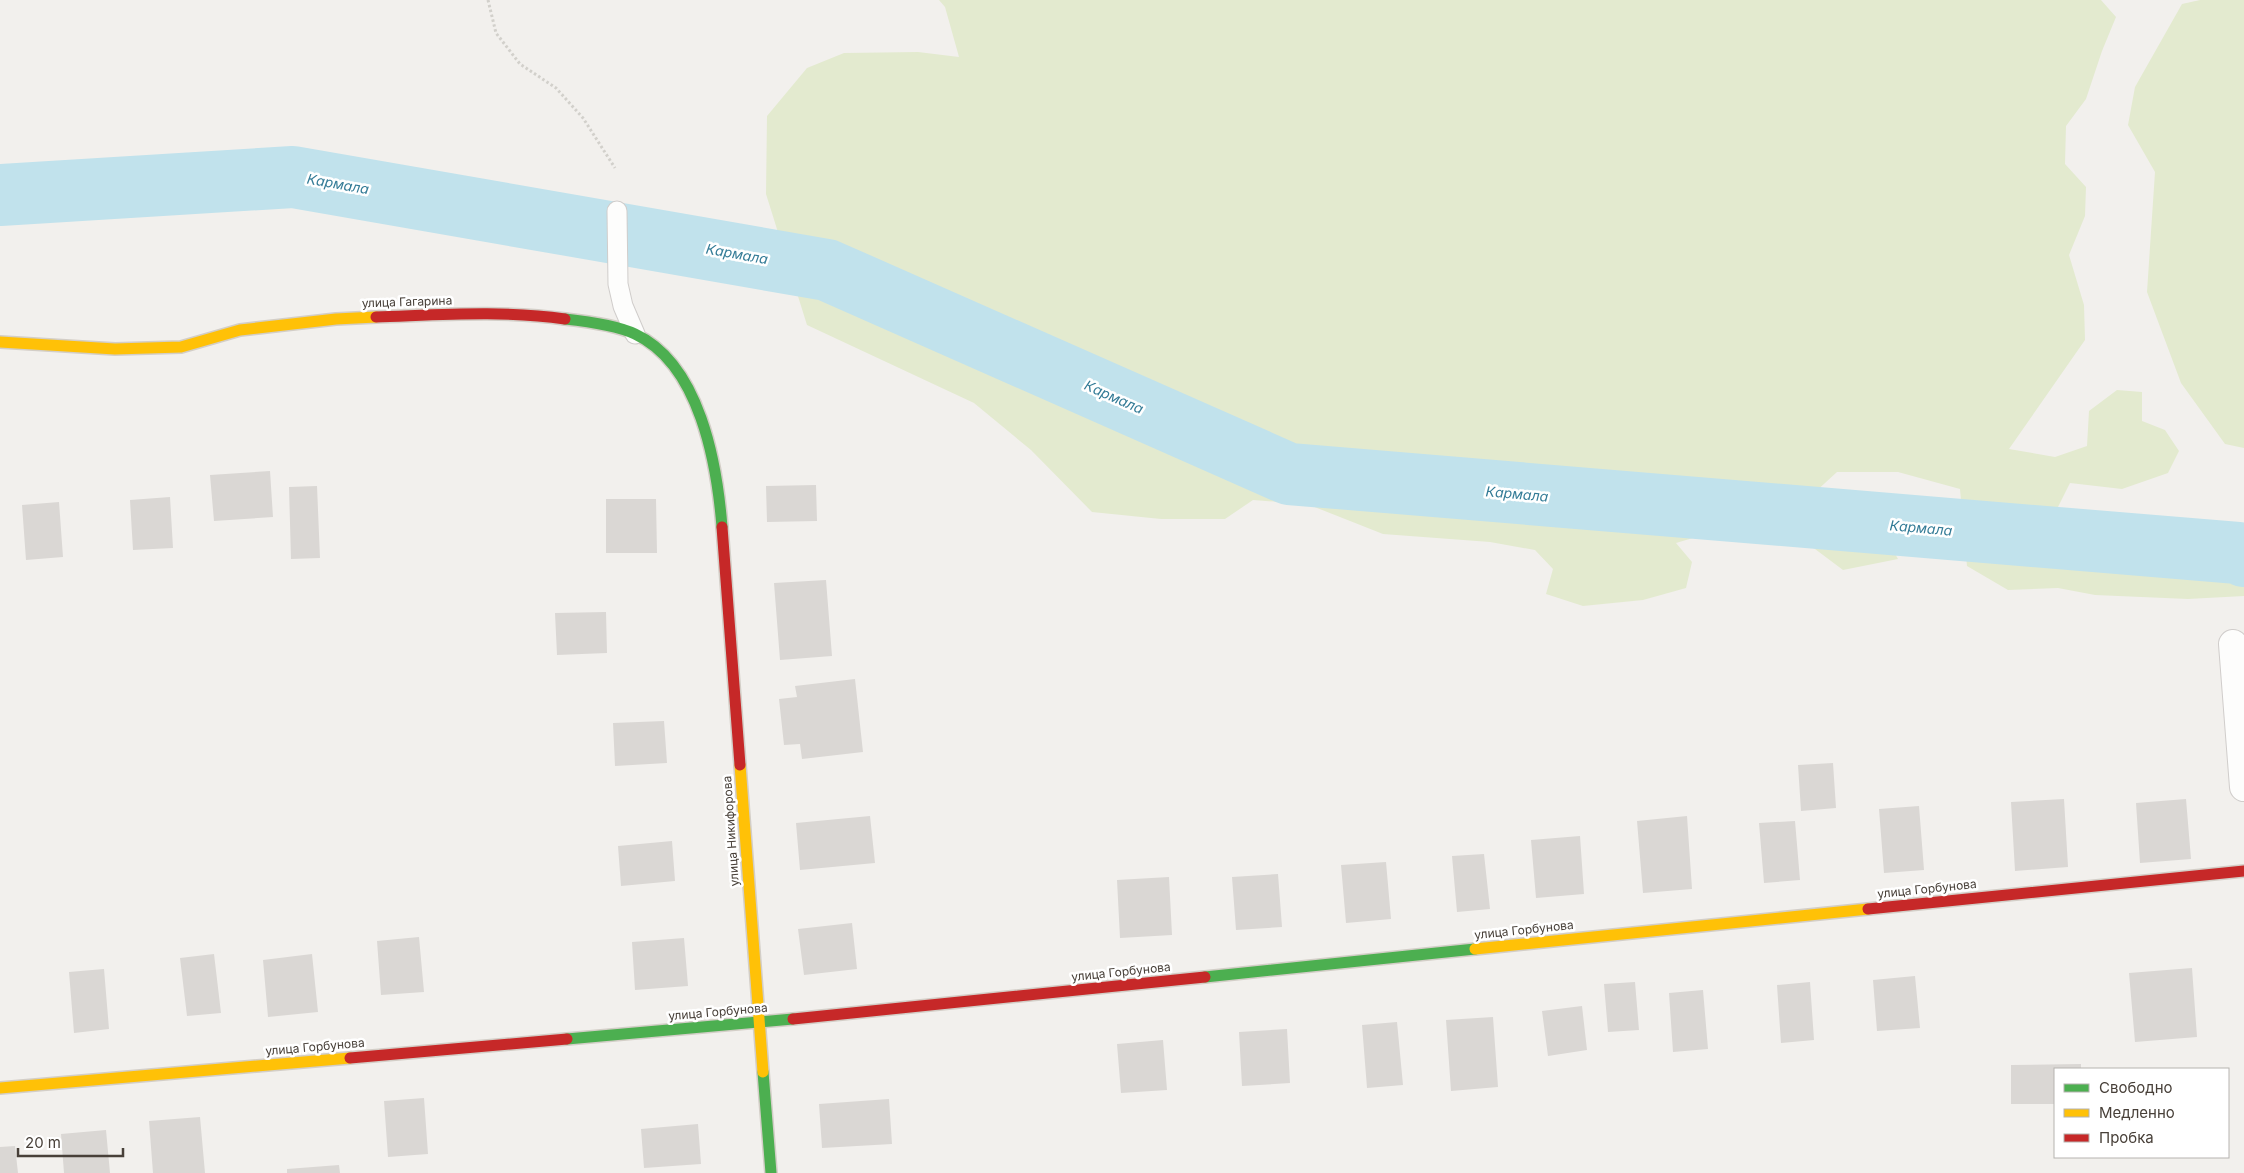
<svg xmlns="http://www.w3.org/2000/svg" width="2244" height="1173" font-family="Inter,sans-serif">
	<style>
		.green { fill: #e3eacf }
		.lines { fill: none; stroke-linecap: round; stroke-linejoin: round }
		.river { stroke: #c1e2ec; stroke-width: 62 }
		.building { fill: #dad7d4 }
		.lane-casing { stroke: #d0cdcb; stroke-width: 21 }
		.street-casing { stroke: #d0cdcb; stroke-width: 30 }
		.fast-casing { stroke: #d3cec7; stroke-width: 14 }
		.slow-casing { stroke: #d3cec7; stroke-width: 14 }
		.jam-casing { stroke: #d3cec7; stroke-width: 14 }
		.path { stroke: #d2d0cb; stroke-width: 3; stroke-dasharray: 2.5 2.5; stroke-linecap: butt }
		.lane { stroke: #fdfdfc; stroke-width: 19 }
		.street { stroke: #fdfdfc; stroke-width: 28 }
		.fast { stroke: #4caf50; stroke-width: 11 }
		.slow { stroke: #ffc107; stroke-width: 11 }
		.jam { stroke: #c62828; stroke-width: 11 }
		.labels { text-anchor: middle; stroke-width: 5; stroke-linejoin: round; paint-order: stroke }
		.street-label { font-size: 12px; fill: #484039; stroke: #fff }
		.water-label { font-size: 14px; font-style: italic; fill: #337b96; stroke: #fff }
	</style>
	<rect width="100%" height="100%" fill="#f2f0ed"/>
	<path class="green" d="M 939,0 L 2101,0 L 2116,17 L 2102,51 L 2086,99 L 2066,126 L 2065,164 L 2086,187 L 2085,216 L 2069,255 L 2084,305 L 2085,340 L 2009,449 L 2055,457 L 2087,446 L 2089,411 L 2117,390 L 2142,392 L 2142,421 L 2165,430 L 2179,451 L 2168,473 L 2122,489 L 2070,483 L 2052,519 L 2176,536 L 2244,571 L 2244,596 L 2188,599 L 2095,595 L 2058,588 L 2008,590 L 1967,566 L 1960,489 L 1898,472 L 1837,472 L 1813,494 L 1887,540 L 1898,559 L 1843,570 L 1807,543 L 1713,532 L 1676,543 L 1692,562 L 1686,588 L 1643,600 L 1583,606 L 1546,594 L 1553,569 L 1535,550 L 1490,542 L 1383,534 L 1307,504 L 1253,500 L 1225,519 L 1161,519 L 1092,512 L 1031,450 L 974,403 L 807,325 L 766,194 L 767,116 L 807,68 L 844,53 L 918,52 L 959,57 L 945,7 Z
		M 2200,0 L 2244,0 L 2244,448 L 2225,444 L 2181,383 L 2147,292 L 2155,172 L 2128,125 L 2135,87 L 2182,4 Z"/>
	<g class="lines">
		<path class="river" d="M 0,195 L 293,177 L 827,270 L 1289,474 L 2238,553 L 2244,556"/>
	</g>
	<path class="building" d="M 270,471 L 273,517 L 214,521 L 210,475 Z
		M 816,485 L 817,521 L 767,522 L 766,486 Z
		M 317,486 L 320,558 L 291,559 L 289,487 Z
		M 170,497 L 173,548 L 133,550 L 130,500 Z
		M 606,499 L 656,499 L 657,553 L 606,553 Z
		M 59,502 L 63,557 L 26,560 L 22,505 Z
		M 826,580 L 832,656 L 780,660 L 774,583 Z
		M 606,612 L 607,653 L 557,655 L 555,613 Z
		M 855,679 L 863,752 L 802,759 L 800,744 L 784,745 L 779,699 L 797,697 L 795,686 Z
		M 664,721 L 667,763 L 615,766 L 613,723 Z
		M 1833,763 L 1836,808 L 1801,811 L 1798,765 Z
		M 2064,799 L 2068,867 L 2015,871 L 2011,802 Z
		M 2186,799 L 2191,859 L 2140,863 L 2136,803 Z
		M 1919,806 L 1924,870 L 1884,873 L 1879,809 Z
		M 870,816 L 875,863 L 800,870 L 796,823 Z
		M 1687,816 L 1692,889 L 1643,893 L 1637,821 Z
		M 1795,821 L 1800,880 L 1764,883 L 1759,823 Z
		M 1580,836 L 1584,894 L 1536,898 L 1531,840 Z
		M 672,841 L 675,881 L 621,886 L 618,846 Z
		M 1484,854 L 1490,909 L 1457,912 L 1452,856 Z
		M 1386,862 L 1391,919 L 1346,923 L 1341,865 Z
		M 1278,874 L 1282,927 L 1236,930 L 1232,877 Z
		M 1169,877 L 1172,935 L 1120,938 L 1117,880 Z
		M 852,923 L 857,969 L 804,975 L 798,929 Z
		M 419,937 L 424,992 L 381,995 L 377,941 Z
		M 684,938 L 688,986 L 635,990 L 632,942 Z
		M 214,954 L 221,1013 L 187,1016 L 180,958 Z
		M 312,954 L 318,1012 L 268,1017 L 263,960 Z
		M 2192,968 L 2197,1037 L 2135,1042 L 2129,973 Z
		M 104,969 L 109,1029 L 74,1033 L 69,972 Z
		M 1915,976 L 1920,1028 L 1877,1031 L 1873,980 Z
		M 1635,982 L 1639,1030 L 1608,1032 L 1604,984 Z
		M 1810,982 L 1814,1040 L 1781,1043 L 1777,985 Z
		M 1703,990 L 1708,1049 L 1673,1052 L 1669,993 Z
		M 1582,1006 L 1587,1050 L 1548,1056 L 1542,1011 Z
		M 1493,1017 L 1498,1087 L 1451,1091 L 1446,1020 Z
		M 1397,1022 L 1403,1085 L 1367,1088 L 1362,1025 Z
		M 1287,1029 L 1290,1083 L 1242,1086 L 1239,1032 Z
		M 1163,1040 L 1167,1090 L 1121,1093 L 1117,1044 Z
		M 2081,1064 L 2081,1069 L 2055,1069 L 2055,1104 L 2011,1104 L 2011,1065 Z
		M 424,1098 L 428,1154 L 388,1157 L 384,1101 Z
		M 889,1099 L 892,1144 L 822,1148 L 819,1104 Z
		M 200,1117 L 205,1173 L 153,1173 L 149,1121 Z
		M 698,1124 L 701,1164 L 644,1168 L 641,1129 Z
		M 106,1130 L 110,1173 L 64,1173 L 61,1134 Z
		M 15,1146 L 18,1173 L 0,1173 L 0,1147 Z
		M 339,1165 L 340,1173 L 287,1173 L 287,1169 Z"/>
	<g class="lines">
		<defs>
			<path id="lane" d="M 617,211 L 618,284 L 623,306 L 635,334"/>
			<path id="street" d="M 2233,644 L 2244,787"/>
			<path id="fast" d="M 565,319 C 584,321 618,326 635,334 C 700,364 717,464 722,527
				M 1205,977 L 1475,949
				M 567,1039 L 793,1019
				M 763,1072 L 771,1173"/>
			<path id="slow" d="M 0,342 L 115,349 L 181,347 L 240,330 L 336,319 L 376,317
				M 740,765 L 763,1072
				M 1475,949 L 1868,909
				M 0,1088 L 350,1058"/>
			<path id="jam" d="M 376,317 C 439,315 502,310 565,319
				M 722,527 L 740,765
				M 1868,909 L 2244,871
				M 793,1019 L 1205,977
				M 350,1058 L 567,1039"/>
		</defs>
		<use href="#lane" class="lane-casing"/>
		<use href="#street" class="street-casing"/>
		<use href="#fast" class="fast-casing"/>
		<use href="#slow" class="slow-casing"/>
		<use href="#jam" class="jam-casing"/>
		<path class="path" d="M 488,0 L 496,33 L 520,64 L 556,88 L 583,118 L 615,168"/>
		<use href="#lane" class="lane"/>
		<use href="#street" class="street"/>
		<use href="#fast" class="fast"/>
		<use href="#slow" class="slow"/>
		<use href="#jam" class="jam"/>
	</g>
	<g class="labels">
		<g class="street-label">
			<text transform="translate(407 302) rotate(-2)" y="4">улица Гагарина</text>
			<text transform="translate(731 831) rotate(-94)" y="4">улица Никифорова</text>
			<text transform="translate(1927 889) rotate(-6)" y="4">улица Горбунова</text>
			<text transform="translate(1524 930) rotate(-6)" y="4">улица Горбунова</text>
			<text transform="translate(1121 972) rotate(-6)" y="4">улица Горбунова</text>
			<text transform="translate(718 1012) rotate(-5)" y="4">улица Горбунова</text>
			<text transform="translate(315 1047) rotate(-5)" y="4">улица Горбунова</text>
		</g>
		<g class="water-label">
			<text transform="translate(338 184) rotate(10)" y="5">Кармала</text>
			<text transform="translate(737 254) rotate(10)" y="5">Кармала</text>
			<text transform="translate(1114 397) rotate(24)" y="5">Кармала</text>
			<text transform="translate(1517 494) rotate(5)" y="5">Кармала</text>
			<text transform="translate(1921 528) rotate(5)" y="5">Кармала</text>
		</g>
	</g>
	<rect x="2054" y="1068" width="175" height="90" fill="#ffffff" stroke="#b6b3b0"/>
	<rect x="2064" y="1084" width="25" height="8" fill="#4caf50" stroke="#b6b3b0"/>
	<text x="2099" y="1093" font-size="15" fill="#484039">Свободно</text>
	<rect x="2064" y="1109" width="25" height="8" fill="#ffc107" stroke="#b6b3b0"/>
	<text x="2099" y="1118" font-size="15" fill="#484039">Медленно</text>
	<rect x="2064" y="1134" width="25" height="8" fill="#c62828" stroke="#b6b3b0"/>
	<text x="2099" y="1143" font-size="15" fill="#484039">Пробка</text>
	<path d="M18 1148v8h105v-8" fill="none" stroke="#484039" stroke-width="2.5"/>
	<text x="25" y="1148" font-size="15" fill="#484039" stroke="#ffffff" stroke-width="4" paint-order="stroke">20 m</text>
</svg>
